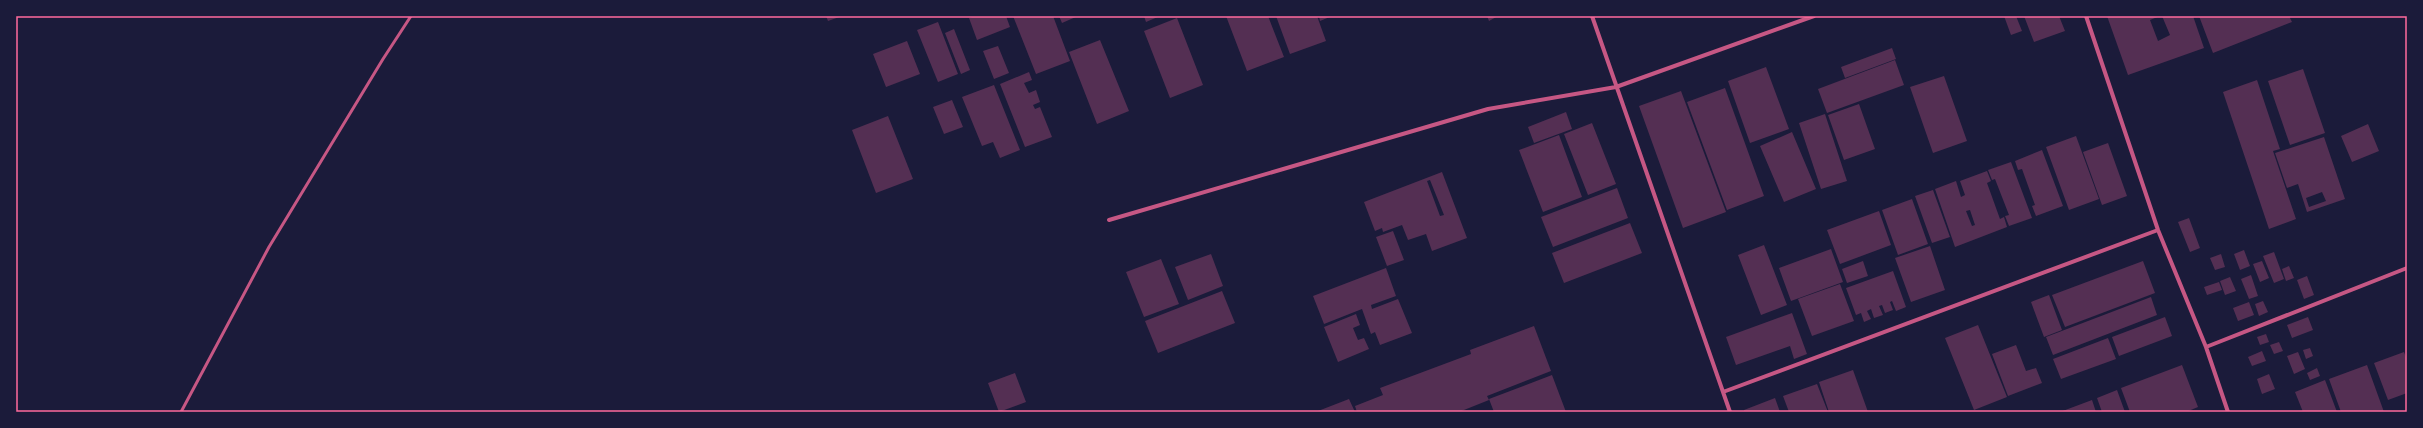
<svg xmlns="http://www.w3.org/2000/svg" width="2423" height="428" font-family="'Titillium Web',sans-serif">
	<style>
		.building { fill: #542f53; fill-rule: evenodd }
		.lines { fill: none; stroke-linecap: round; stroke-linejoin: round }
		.service { stroke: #c65784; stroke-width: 3 }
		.minor { stroke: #c65784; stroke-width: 4 }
		.neatline { fill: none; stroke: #ff6b9d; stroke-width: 1.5 }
	</style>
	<rect width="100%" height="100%" fill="#1b1b3a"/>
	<path class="building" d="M 826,16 L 842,16 L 828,21 Z
		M 975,16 L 1006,16 L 1010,27 L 977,40 L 969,18 Z
		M 1013,16 L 1053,16 L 1070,61 L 1036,74 Z
		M 1059,16 L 1078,16 L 1062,23 Z
		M 1144,16 L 1160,16 L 1146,22 Z
		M 1226,16 L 1268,16 L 1284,57 L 1247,71 Z
		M 1276,16 L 1317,16 L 1326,41 L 1290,54 Z
		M 1319,16 L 1332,16 L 1320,21 Z
		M 1487,16 L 1498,16 L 1489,21 Z
		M 2004,16 L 2016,16 L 2022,31 L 2011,35 Z
		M 2024,16 L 2059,16 L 2065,31 L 2034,42 Z
		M 2107,16 L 2160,16 L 2150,20 L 2158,41 L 2170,35 L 2162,16 L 2193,16 L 2204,48 L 2128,75 Z
		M 2199,16 L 2289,16 L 2292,22 L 2213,53 Z
		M 1177,18 L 1203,85 L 1170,98 L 1144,31 Z
		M 938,22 L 958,74 L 938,82 L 917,30 Z
		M 954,29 L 970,70 L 961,74 L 945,33 Z
		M 1100,40 L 1129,111 L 1097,124 L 1069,52 Z
		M 907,41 L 920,74 L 886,87 L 873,54 Z
		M 998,46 L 1009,73 L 994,79 L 983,51 Z
		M 1892,48 L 1896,59 L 1845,78 L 1841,67 Z
		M 1895,60 L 1904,85 L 1827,113 L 1818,89 Z
		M 1766,67 L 1789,129 L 1750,143 L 1728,81 Z
		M 2303,69 L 2325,133 L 2290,145 L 2268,81 Z
		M 1029,72 L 1032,80 L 1024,83 L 1029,93 L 1036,90 L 1040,102 L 1033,105 L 1035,109 L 1040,107 L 1052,137 L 1025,147 L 1000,84 Z
		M 1944,76 L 1967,141 L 1933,153 L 1910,87 Z
		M 2257,80 L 2280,149 L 2273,151 L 2296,219 L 2269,229 L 2223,92 Z
		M 994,85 L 1020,150 L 1000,158 L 993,142 L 982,146 L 962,97 Z
		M 1725,88 L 1764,196 L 1727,210 L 1687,102 Z
		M 1681,91 L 1726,212 L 1683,228 L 1639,106 Z
		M 952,100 L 963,127 L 944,134 L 933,107 Z
		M 1859,104 L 1875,149 L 1844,160 L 1828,115 Z
		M 1566,112 L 1572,129 L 1534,143 L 1528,127 Z
		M 1825,114 L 1847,181 L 1821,189 L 1799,123 Z
		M 888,116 L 913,179 L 876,193 L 852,130 Z
		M 1592,123 L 1616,184 L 1588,195 L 1564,134 Z
		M 2368,124 L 2379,151 L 2352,162 L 2341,136 Z
		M 1792,132 L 1816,189 L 1784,202 L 1760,146 Z
		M 1559,135 L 1582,197 L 1543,212 L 1519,150 Z
		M 2076,136 L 2099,199 L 2069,210 L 2046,147 Z
		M 2324,137 L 2345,199 L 2307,212 L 2298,184 L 2287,188 L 2275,153 ZM 2322,192 L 2326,201 L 2309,207 L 2306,198 Z
		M 2108,143 L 2127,196 L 2102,205 L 2083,152 Z
		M 2042,150 L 2063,206 L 2036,216 L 2032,206 L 2035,205 L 2022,169 L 2018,170 L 2015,161 Z
		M 2011,162 L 2032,218 L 2009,226 L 2005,216 L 2009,215 L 1995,179 L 1992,180 L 1988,170 Z
		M 1987,171 L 1991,181 L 1987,183 L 2000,219 L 2004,217 L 2007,227 L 1955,247 L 1935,189 L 1956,181 L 1961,197 L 1965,195 L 1960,181 ZM 1970,210 L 1975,225 L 1972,226 L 1966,211 Z
		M 1442,172 L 1467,238 L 1432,251 L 1426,234 L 1408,240 L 1402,225 L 1383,232 L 1382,228 L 1375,231 L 1364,202 ZM 1430,180 L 1444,215 L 1440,216 L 1427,181 Z
		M 1617,188 L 1628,218 L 1553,247 L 1541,217 Z
		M 1933,190 L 1950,237 L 1932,243 L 1915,196 Z
		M 1912,199 L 1928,244 L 1898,255 L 1882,210 Z
		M 1879,211 L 1891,245 L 1840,264 L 1827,230 Z
		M 2189,218 L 2200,248 L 2190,252 L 2178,222 Z
		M 1630,223 L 1642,253 L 1564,283 L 1552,253 Z
		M 1393,231 L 1404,260 L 1387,266 L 1376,237 Z
		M 1764,245 L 1787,305 L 1761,315 L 1738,255 Z
		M 1930,246 L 1945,290 L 1911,302 L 1895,258 Z
		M 1831,249 L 1843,282 L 1791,301 L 1779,268 Z
		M 2244,250 L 2250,266 L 2240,270 L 2234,254 Z
		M 2274,252 L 2284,279 L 2274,283 L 2263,256 Z
		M 1211,254 L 1223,286 L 1188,300 L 1175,267 Z
		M 2221,254 L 2225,267 L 2215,270 L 2210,258 Z
		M 1161,259 L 1179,304 L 1144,317 L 1126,272 Z
		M 1863,261 L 1868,276 L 1847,283 L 1842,269 Z
		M 2143,261 L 2155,293 L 2065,327 L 2052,295 Z
		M 2262,261 L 2269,278 L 2260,282 L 2253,264 Z
		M 2289,266 L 2294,278 L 2286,281 L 2282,269 Z
		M 1386,268 L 1396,296 L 1371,305 L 1372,309 L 1398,299 L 1412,333 L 1380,345 L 1375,332 L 1371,334 L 1362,309 L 1324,324 L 1313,296 Z
		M 1893,271 L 1906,307 L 1896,311 L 1892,301 L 1890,302 L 1893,310 L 1885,313 L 1882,305 L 1879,306 L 1883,315 L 1874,318 L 1871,309 L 1867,311 L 1871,319 L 1864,322 L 1861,313 L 1856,315 L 1846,288 Z
		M 2251,275 L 2258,296 L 2249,299 L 2241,279 Z
		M 2307,276 L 2314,295 L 2304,299 L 2297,280 Z
		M 2230,277 L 2236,291 L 2225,295 L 2220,281 Z
		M 2219,282 L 2222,290 L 2207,295 L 2204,287 Z
		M 1840,284 L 1854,321 L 1812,336 L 1798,299 Z
		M 1222,291 L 1235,323 L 1158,353 L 1145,321 Z
		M 2049,295 L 2062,330 L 2044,337 L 2031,302 Z
		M 2151,297 L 2157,315 L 2053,355 L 2046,337 Z
		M 2263,301 L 2268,312 L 2259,316 L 2255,304 Z
		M 2249,302 L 2254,315 L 2238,321 L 2233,308 Z
		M 1792,313 L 1807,354 L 1794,359 L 1790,346 L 1736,365 L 1726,337 Z
		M 1356,314 L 1360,325 L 1353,328 L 1358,340 L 1364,338 L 1369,349 L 1338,362 L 1324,327 Z
		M 2165,317 L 2172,336 L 2119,356 L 2112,337 Z
		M 2308,317 L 2313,330 L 2292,338 L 2287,325 Z
		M 1978,325 L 2007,397 L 1974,410 L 1945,338 Z
		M 1534,326 L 1551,371 L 1487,396 L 1489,400 L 1459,412 L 1357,412 L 1355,406 L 1383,395 L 1380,388 L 1471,354 L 1470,350 Z
		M 2266,334 L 2269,342 L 2260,345 L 2257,337 Z
		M 2108,338 L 2116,359 L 2061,379 L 2053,359 Z
		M 2279,342 L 2283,351 L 2274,354 L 2270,345 Z
		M 2016,345 L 2026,371 L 2036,368 L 2042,383 L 2008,396 L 1992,354 Z
		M 2310,348 L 2313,356 L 2306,359 L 2303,350 Z
		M 2262,351 L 2266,361 L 2252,366 L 2248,357 Z
		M 2298,352 L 2305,369 L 2294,374 L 2287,356 Z
		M 2404,352 L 2407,360 L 2407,393 L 2388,400 L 2374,363 Z
		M 2182,365 L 2198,407 L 2186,412 L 2130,412 L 2121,388 Z
		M 2367,365 L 2384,412 L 2341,412 L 2329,379 Z
		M 2317,368 L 2320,376 L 2310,380 L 2307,373 Z
		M 1853,370 L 1868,412 L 1829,412 L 1819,382 Z
		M 1015,373 L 1026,402 L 999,412 L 988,383 Z
		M 2269,374 L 2275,389 L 2262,394 L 2257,379 Z
		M 1552,375 L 1566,412 L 1494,412 L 1489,399 Z
		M 2325,380 L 2337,412 L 2303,412 L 2295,392 Z
		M 1817,384 L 1828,412 L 1789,412 L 1783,396 Z
		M 2117,390 L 2125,412 L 2102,412 L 2097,398 Z
		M 1775,398 L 1780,412 L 1744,412 L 1744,410 Z
		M 1349,399 L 1355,412 L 1319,412 L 1318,411 Z
		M 2092,400 L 2096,412 L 2060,412 Z"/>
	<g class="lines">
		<path class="service" d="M 181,412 L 269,247 L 383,59 L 411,16"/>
		<path class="minor" d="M 1592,16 L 1730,412
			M 2086,16 L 2158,230 L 2206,347 L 2228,412
			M 1109,220 L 1488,109 L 1616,87 L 1814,16
			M 2206,347 L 2407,268
			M 1723,392 L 2158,230"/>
	</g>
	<rect width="2423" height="428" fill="none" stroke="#1b1b3a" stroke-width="34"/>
	<rect x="17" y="17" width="2389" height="394" class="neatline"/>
</svg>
